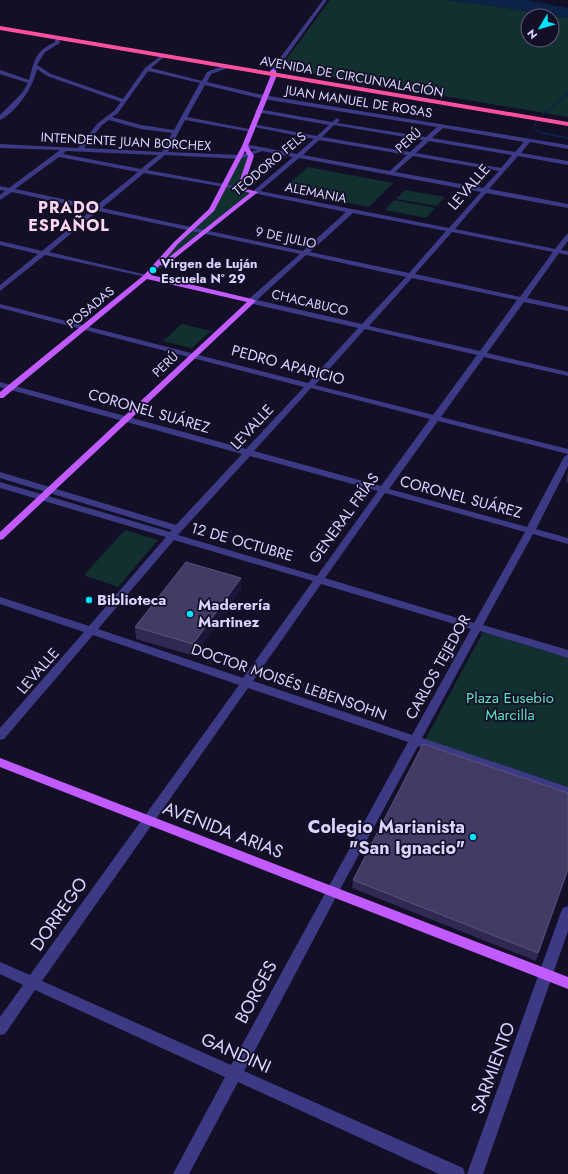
<svg xmlns="http://www.w3.org/2000/svg" width="568" height="1174" font-family="Jost,sans-serif">
	<style>
		.green { fill: #12302f; fill-rule: evenodd }
		.water { fill: #0c2248 }
		.lines { fill: none; stroke-linecap: round; stroke-linejoin: round }
		.stream-far1 { stroke: #0c2248; stroke-width: 1.5 }
		.stream { stroke: #0c2248; stroke-width: 2 }
		.minor { fill: #3d3a85; fill-rule: evenodd }
		.major { fill: #c25bff; fill-rule: evenodd }
		.highway { fill: #ff4fa3; fill-rule: evenodd }
		.wall { fill: #312854 }
		.shaded-wall { fill: #1d163a }
		.building { fill: #433a66; stroke: #5a527e }
		.poi-dot { fill: #00e5ff; stroke: #130f26; stroke-width: 1.5 }
		.labels { text-anchor: middle; stroke-width: 3.5; stroke-linejoin: round; paint-order: stroke }
		.far-street-label { font-size: 13px; fill: #d9d4ff; stroke: #130f26 }
		.far-poi-label { font-size: 13px; font-weight: bold; fill: #d9d4ff; stroke: #130f26; text-anchor: start }
		.street-label { font-size: 15px; fill: #d9d4ff; stroke: #130f26 }
		.poi-label { font-size: 15px; font-weight: bold; fill: #d9d4ff; stroke: #130f26; text-anchor: start }
		.park-label { font-size: 15px; fill: #5fe0c0; stroke: #130f26 }
		.far-district-label { font-size: 16px; font-weight: bold; letter-spacing: 1px; fill: #ffd6f0; stroke: #130f26 }
		.near-poi-label { font-size: 18px; font-weight: bold; fill: #d9d4ff; stroke: #130f26; text-anchor: end }
		.near-street-label { font-size: 18px; fill: #d9d4ff; stroke: #130f26 }
	</style>
	<rect width="100%" height="100%" fill="#130f26"/>
	<path class="green" d="M 330,0 L 446,0 L 495,6 L 568,18 L 568,117 L 290,70 L 286,67 L 284,63 L 288,57 ZM 528,16 L 552,16 L 552,40 L 528,40 Z
		M 250,154 L 240,189 L 255,192 L 159,269 L 154,268 L 212,210 L 240,157 Z
		M 308,167 L 393,183 L 369,207 L 282,190 Z
		M 405,190 L 445,197 L 437,206 L 396,199 Z
		M 394,200 L 435,208 L 426,218 L 385,210 Z
		M 182,324 L 211,331 L 192,348 L 163,341 Z
		M 125,530 L 158,540 L 118,587 L 84,575 Z
		M 483,632 L 568,658 L 568,787 L 425,740 Z"/>
	<path class="water" d="M 446,0 L 525,0 L 568,8 L 568,18 L 495,6 Z"/>
	<g class="lines">
		<path class="stream-far1" d="M 543,114 L 568,94
			M 536,122 L 534,128 L 543,134"/>
		<path class="stream" d="M 541,133 L 568,138"/>
		<path class="minor" d="M 323,0 L 327,0 L 275,72 L 271,72 L 271,70 Z
			M 57,37 L 59,38 L 60,43 L 45,52 L 37,65 L 51,74 L 123,99 L 145,68 L 162,55 L 164,57 L 151,68 L 202,81 L 207,72 L 226,65 L 228,68 L 211,74 L 207,82 L 263,95 L 568,145 L 568,149 L 530,142 L 521,153 L 568,161 L 568,165 L 518,156 L 489,189 L 568,204 L 568,208 L 486,193 L 455,229 L 555,249 L 566,235 L 568,234 L 568,241 L 561,250 L 568,251 L 568,255 L 559,253 L 527,298 L 568,307 L 568,311 L 524,302 L 487,353 L 568,372 L 568,376 L 484,357 L 441,417 L 568,449 L 568,466 L 536,529 L 568,538 L 568,544 L 533,534 L 483,625 L 568,650 L 568,658 L 480,631 L 422,738 L 568,787 L 568,797 L 418,746 L 337,895 L 244,1071 L 463,1168 L 465,1174 L 439,1174 L 238,1082 L 189,1174 L 173,1174 L 225,1077 L 35,990 L 5,1034 L 0,1035 L 0,1017 L 23,985 L 0,974 L 0,962 L 30,975 L 239,685 L 93,635 L 4,739 L 0,740 L 0,728 L 84,632 L 0,604 L 0,597 L 89,626 L 166,537 L 0,488 L 0,482 L 170,532 L 172,530 L 0,478 L 0,472 L 176,525 L 242,454 L 0,387 L 0,382 L 246,449 L 304,387 L 0,308 L 0,304 L 308,383 L 358,328 L 249,303 L 249,299 L 300,254 L 98,211 L 49,252 L 151,276 L 151,278 L 45,255 L 0,291 L 0,285 L 38,254 L 0,245 L 0,241 L 42,251 L 92,210 L 12,192 L 0,200 L 0,195 L 5,191 L 0,190 L 0,186 L 9,188 L 60,150 L 0,148 L 0,144 L 78,148 L 98,123 L 114,111 L 121,102 L 47,76 L 37,69 C 33,87 17,112 0,120 L 0,115 L 22,93 L 28,83 L 0,74 L 0,70 L 29,80 C 35,60 34,52 55,42 L 55,38 ZM 148,71 L 200,83 L 174,130 L 141,125 L 112,117 L 118,113 ZM 205,85 L 263,99 L 437,127 L 426,137 L 337,123 L 340,120 L 337,118 L 332,122 L 258,109 L 255,111 L 256,112 L 329,125 L 317,136 L 252,124 L 249,126 L 314,139 L 297,154 L 245,144 L 243,145 L 243,147 L 257,150 L 240,155 L 168,152 L 185,120 L 251,132 L 254,130 L 187,117 ZM 109,120 L 141,129 L 172,133 L 162,152 L 84,148 L 102,125 ZM 334,125 L 423,140 L 410,152 L 322,137 ZM 443,128 L 524,142 L 515,152 L 432,138 ZM 319,140 L 407,155 L 390,171 L 303,155 ZM 429,141 L 512,155 L 501,168 L 416,153 ZM 66,151 L 158,155 L 141,169 L 63,154 ZM 262,151 L 293,157 L 253,191 L 253,193 L 346,212 L 303,251 L 102,208 L 144,173 L 242,190 L 243,189 L 240,187 L 147,170 L 165,155 L 240,159 ZM 413,156 L 499,171 L 483,188 L 395,172 ZM 59,157 L 138,172 L 96,206 L 15,189 ZM 299,158 L 481,192 L 449,228 L 260,191 ZM 353,213 L 446,231 L 409,273 L 310,252 ZM 452,232 L 553,252 L 520,297 L 415,274 ZM 306,255 L 406,277 L 362,324 L 257,300 ZM 412,278 L 517,300 L 480,351 L 369,326 ZM 365,329 L 477,355 L 433,415 L 315,385 ZM 311,388 L 430,419 L 381,486 L 254,451 ZM 438,421 L 568,454 L 564,457 L 527,527 L 389,489 ZM 250,456 L 378,491 L 317,576 L 178,535 ZM 385,493 L 525,532 L 474,623 L 325,578 ZM 174,540 L 313,581 L 243,678 L 98,629 ZM 321,584 L 471,629 L 412,735 L 253,681 ZM 248,688 L 408,742 L 231,1065 L 42,981 Z
			M 568,906 L 568,931 L 483,1174 L 467,1174 L 561,912 L 563,908 Z"/>
		<path class="major" d="M 273,69 L 276,71 L 277,75 L 248,146 L 254,156 L 243,188 L 258,192 L 165,266 L 160,265 L 151,275 L 252,299 L 256,301 L 3,539 L 0,540 L 0,532 L 247,302 L 147,279 L 3,398 L 0,398 L 0,392 L 144,275 L 174,242 L 209,209 L 242,146 L 271,75 L 270,71 ZM 245,151 L 248,156 L 237,189 L 250,193 L 163,262 L 178,244 L 214,211 Z
			M 0,758 L 568,977 L 568,989 L 0,767 Z"/>
		<path class="highway" d="M 0,26 L 568,122 L 568,126 L 0,30 Z"/>
	</g>
	<path class="wall" d="M 568,471 L 568,483 L 566,482 Z
		M 241,589 L 194,656 L 136,639 L 135,627 Z
		M 568,872 L 536,961 L 352,888 L 353,880 Z"/>
	<path class="shaded-wall" d="M 241,578 L 241,589 L 194,656 L 193,644 Z
		M 568,869 L 568,872 L 536,961 L 538,953 Z"/>
	<path class="building" d="M 186,562 L 241,578 L 193,644 L 135,627 Z
		M 423,744 L 568,793 L 568,869 L 538,953 L 353,880 Z"/>
	<g class="poi-dot">
		<circle cx="153" cy="270" r="4"/>
		<circle cx="89" cy="600" r="4"/>
		<circle cx="190" cy="614" r="4"/>
		<circle cx="473" cy="837" r="4"/>
	</g>
	<g class="labels">
		<g class="far-street-label">
			<text transform="translate(352 76) rotate(10)" y="5">AVENIDA DE CIRCUNVALACIÓN</text>
			<text transform="translate(359 101) rotate(9)" y="5">JUAN MANUEL DE ROSAS</text>
			<text transform="translate(408 140) rotate(-42)" y="5">PERÚ</text>
			<text transform="translate(126 141) rotate(3)" y="5">INTENDENTE JUAN BORCHEX</text>
			<text transform="translate(269 163) rotate(-40)" y="5">TEODORO FELS</text>
			<text transform="translate(316 192) rotate(11)" y="5">ALEMANIA</text>
			<text transform="translate(286 237) rotate(12)" y="5">9 DE JULIO</text>
			<text transform="translate(310 302) rotate(13)" y="5">CHACABUCO</text>
			<text transform="translate(90 307) rotate(-40)" y="5">POSADAS</text>
			<text transform="translate(165 364) rotate(-43)" y="5">PERÚ</text>
		</g>
		<g class="far-poi-label">
			<text x="161" y="268">Virgen de Luján<tspan x="161" dy="15">Escuela Nº 29</tspan></text>
		</g>
		<g class="street-label">
			<text transform="translate(469 187) rotate(-49)" y="5">LEVALLE</text>
			<text transform="translate(288 365) rotate(15)" y="5">PEDRO APARICIO</text>
			<text transform="translate(149 411) rotate(16)" y="5">CORONEL SUÁREZ</text>
			<text transform="translate(252 427) rotate(-47)" y="5">LEVALLE</text>
			<text transform="translate(461 497) rotate(15)" y="5">CORONEL SUÁREZ</text>
			<text transform="translate(344 518) rotate(-54)" y="5">GENERAL FRÍAS</text>
			<text transform="translate(242 542) rotate(16)" y="5">12 DE OCTUBRE</text>
			<text transform="translate(438 667) rotate(-61)" y="5">CARLOS TEJEDOR</text>
			<text transform="translate(38 671) rotate(-49)" y="5">LEVALLE</text>
			<text transform="translate(289 682) rotate(19)" y="5">DOCTOR MOISÉS LEBENSOHN</text>
		</g>
		<g class="poi-label">
			<text x="97" y="605">Biblioteca</text>
			<text x="198" y="610">Maderería<tspan x="198" dy="17">Martinez</tspan></text>
		</g>
		<g class="park-label">
			<text x="510" y="703">Plaza Eusebio<tspan x="510" dy="17">Marcilla</tspan></text>
		</g>
		<g class="far-district-label">
			<text x="69" y="213">PRADO<tspan x="69" dy="18">ESPAÑOL</tspan></text>
		</g>
		<g class="near-poi-label">
			<text x="465" y="833">Colegio Marianista<tspan x="465" dy="21">"San Ignacio"</tspan></text>
		</g>
		<g class="near-street-label">
			<text transform="translate(223 830) rotate(21)" y="6">AVENIDA ARIAS</text>
			<text transform="translate(59 914) rotate(-55)" y="6">DORREGO</text>
			<text transform="translate(256 992) rotate(-62)" y="6">BORGES</text>
			<text transform="translate(236 1053) rotate(24)" y="6">GANDINI</text>
			<text transform="translate(493 1068) rotate(-70)" y="6">SARMIENTO</text>
		</g>
	</g>
	<g transform="translate(540 28) rotate(232)"><circle r="19" fill="#130f26" stroke="#625e7d"/>
	<path d="M0-3L7 15L0 10L-7 15Z" fill="#00e5ff"/>
	<text y="-6" font-size="11" font-weight="bold" text-anchor="middle" fill="#d9d4ff">N</text>
	</g>
</svg>
